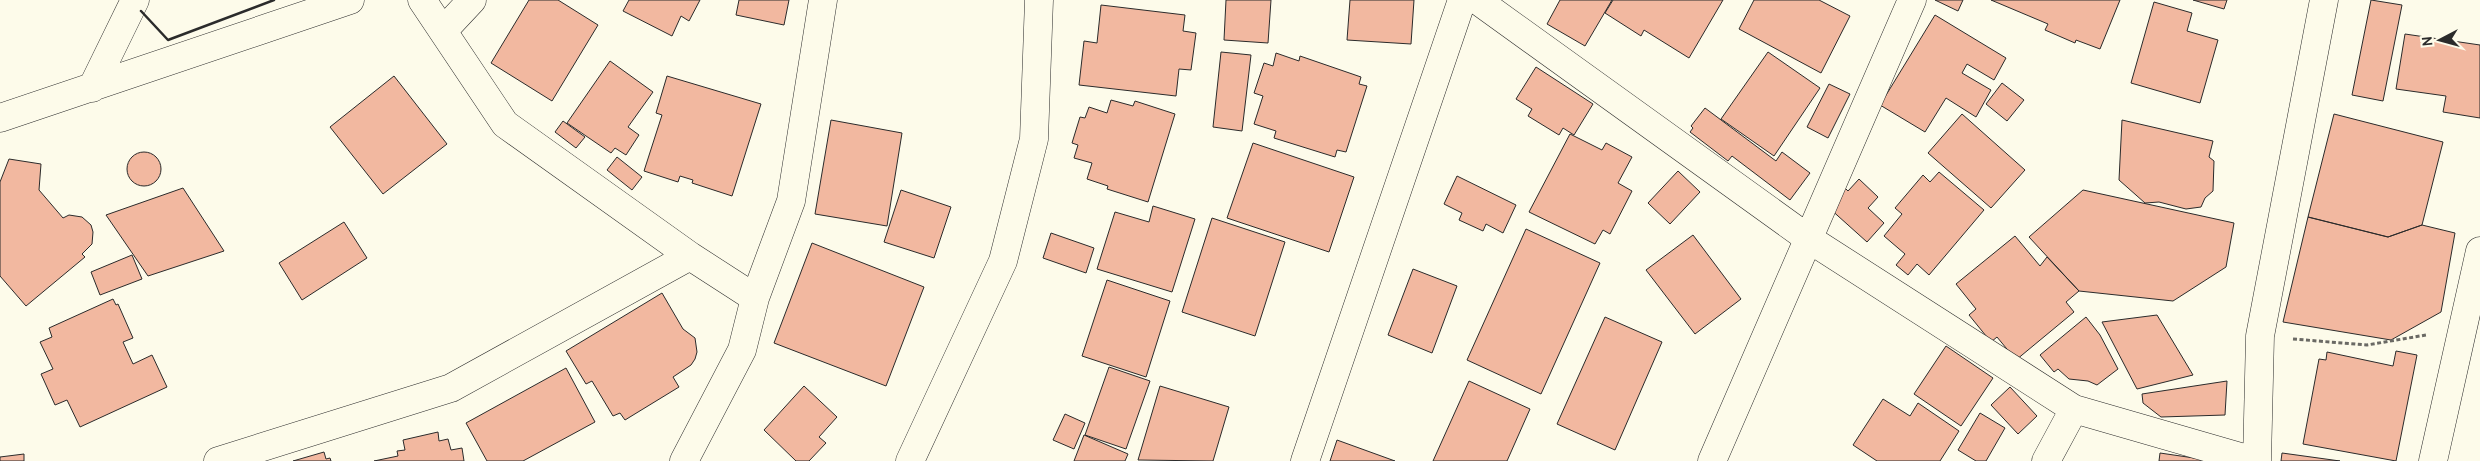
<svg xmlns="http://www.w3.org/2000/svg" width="2480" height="461" font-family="Overpass,sans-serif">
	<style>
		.building { fill: #f2b8a0; stroke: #2b2b2b }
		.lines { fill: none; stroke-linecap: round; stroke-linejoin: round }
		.minor-casing { stroke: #2b2b2b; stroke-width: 29 }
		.path { stroke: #6a6964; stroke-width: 3; stroke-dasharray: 4 2.5; stroke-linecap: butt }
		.minor { stroke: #fdfbea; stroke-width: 28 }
		.wall { stroke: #2b2b2b; stroke-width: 2.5 }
	</style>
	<rect width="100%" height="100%" fill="#fdfbea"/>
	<path class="building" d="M 529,0 L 558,0 L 598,25 L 552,101 L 491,63 Z
		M 629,0 L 700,0 L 689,21 L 681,16 L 672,36 L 623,11 Z
		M 739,0 L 789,0 L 784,25 L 736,15 Z
		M 1226,0 L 1271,0 L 1268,43 L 1224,40 Z
		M 1350,0 L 1414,0 L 1411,44 L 1347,40 Z
		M 1560,0 L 1612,0 L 1585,46 L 1547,24 Z
		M 1613,0 L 1723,0 L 1689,58 L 1644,30 L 1641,36 L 1605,13 Z
		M 1754,0 L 1819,0 L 1850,16 L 1821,73 L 1739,29 Z
		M 1935,0 L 1963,0 L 1958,11 Z
		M 1991,0 L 2120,0 L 2100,49 L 2076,40 L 2075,43 L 2045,30 L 2048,24 Z
		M 2193,0 L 2227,0 L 2224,9 Z
		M 2371,0 L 2402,5 L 2383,101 L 2352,95 Z
		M 2154,2 L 2192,13 L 2187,31 L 2218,40 L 2200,103 L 2131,83 Z
		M 1101,5 L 1185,15 L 1183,31 L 1196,33 L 1191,70 L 1179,69 L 1176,96 L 1079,85 L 1084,41 L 1097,43 Z
		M 1935,15 L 2006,58 L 1994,80 L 1967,64 L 1962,73 L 1991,90 L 1976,117 L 1946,98 L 1925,132 L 1880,105 Z
		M 2405,34 L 2480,45 L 2480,118 L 2443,112 L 2446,96 L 2396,89 Z
		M 1221,52 L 1251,55 L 1242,131 L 1213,127 Z
		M 1768,52 L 1820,88 L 1774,156 L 1721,119 Z
		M 1276,53 L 1299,61 L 1300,56 L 1361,77 L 1359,84 L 1367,86 L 1346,152 L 1337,150 L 1335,157 L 1274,138 L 1276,131 L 1254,124 L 1263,96 L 1254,93 L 1264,63 L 1273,66 Z
		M 610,61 L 653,92 L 628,127 L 639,135 L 626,155 L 615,148 L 611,153 L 567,123 Z
		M 1536,67 L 1593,104 L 1574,135 L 1563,128 L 1559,135 L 1528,116 L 1532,109 L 1516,99 Z
		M 394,76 L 447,144 L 383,194 L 330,127 Z
		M 667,76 L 761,104 L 732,196 L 692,183 L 693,180 L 680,176 L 678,182 L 644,171 L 662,115 L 656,113 Z
		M 2002,83 L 2024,100 L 2007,121 L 1986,104 Z
		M 1829,84 L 1850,94 L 1828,138 L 1807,127 Z
		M 1111,100 L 1133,106 L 1135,101 L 1175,114 L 1148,202 L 1107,189 L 1108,186 L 1087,179 L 1092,163 L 1074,158 L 1078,145 L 1072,143 L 1080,117 L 1085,118 L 1089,107 L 1107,113 Z
		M 1705,108 L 1776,161 L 1782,152 L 1810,173 L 1790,200 L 1732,156 L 1728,161 L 1690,132 L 1693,128 L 1691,126 Z
		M 1962,114 L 2025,170 L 1991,208 L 1928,153 Z
		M 2334,114 L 2443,142 L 2422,225 L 2388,237 L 2308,217 Z
		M 831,120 L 902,133 L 887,226 L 815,214 Z
		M 2122,120 L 2213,141 L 2209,157 L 2214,161 L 2213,191 L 2205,198 L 2201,207 L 2186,209 L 2159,202 L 2145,203 L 2119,180 Z
		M 563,121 L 585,137 L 576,148 L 555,132 Z
		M 1570,134 L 1602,150 L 1606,143 L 1632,157 L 1618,183 L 1632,191 L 1610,234 L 1603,230 L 1595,244 L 1529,212 Z
		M 1253,143 L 1354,177 L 1329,252 L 1227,218 Z
		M127 169a17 17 0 1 1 34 0a17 17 0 1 1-34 0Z
		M 617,157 L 642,177 L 632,190 L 607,170 Z
		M 9,159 L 41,164 L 39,190 L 63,218 L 69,215 L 82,217 L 91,225 L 93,232 L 92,244 L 82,254 L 85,257 L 26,306 L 0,276 L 0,182 Z
		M 1678,171 L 1700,192 L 1670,224 L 1648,203 Z
		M 1939,172 L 1984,210 L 1929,275 L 1917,264 L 1908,275 L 1896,265 L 1905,254 L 1884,236 L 1902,214 L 1895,208 L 1923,175 L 1930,182 Z
		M 1457,176 L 1516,205 L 1503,233 L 1486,224 L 1483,231 L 1459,220 L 1462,213 L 1444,204 Z
		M 1859,179 L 1878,197 L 1868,208 L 1884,223 L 1867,242 L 1828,207 L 1845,188 L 1848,191 Z
		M 183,188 L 224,251 L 148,276 L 106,215 Z
		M 901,190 L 951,207 L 934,258 L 884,242 Z
		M 2083,190 L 2234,223 L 2226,267 L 2173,301 L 2079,291 L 2029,237 Z
		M 1153,206 L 1195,219 L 1172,292 L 1097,269 L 1115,212 L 1149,222 Z
		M 2308,217 L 2388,237 L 2422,225 L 2455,233 L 2441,312 L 2391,340 L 2283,322 Z
		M 1212,218 L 1285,242 L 1255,336 L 1182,312 Z
		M 344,222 L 367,258 L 302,300 L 279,263 Z
		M 1526,229 L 1600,263 L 1541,394 L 1467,360 Z
		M 1051,233 L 1094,248 L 1086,273 L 1043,258 Z
		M 1693,235 L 1741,299 L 1695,334 L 1646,270 Z
		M 2015,236 L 2040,266 L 2047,257 L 2079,291 L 2066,302 L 2074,312 L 2016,360 L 1997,337 L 1991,342 L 1969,315 L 1976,309 L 1956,284 Z
		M 812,243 L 924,287 L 886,386 L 774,343 Z
		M 132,255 L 142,279 L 100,295 L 91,272 Z
		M 1413,269 L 1457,286 L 1432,353 L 1388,335 Z
		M 1107,280 L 1170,301 L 1146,377 L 1082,356 Z
		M 662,293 L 683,329 L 695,338 L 697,352 L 695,359 L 691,365 L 673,377 L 679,387 L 625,420 L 620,413 L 613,416 L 592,381 L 586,384 L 566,351 Z
		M 113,299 L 116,305 L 118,304 L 133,338 L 123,342 L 133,364 L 152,355 L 167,387 L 80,427 L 67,400 L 55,405 L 41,374 L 53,369 L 40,342 L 52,337 L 49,328 Z
		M 2157,315 L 2193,375 L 2137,389 L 2102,322 Z
		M 1605,317 L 1662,342 L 1615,450 L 1557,424 Z
		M 2086,317 L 2100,335 L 2118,369 L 2097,385 L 2088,381 L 2069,379 L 2058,369 L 2054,372 L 2040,355 Z
		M 1946,346 L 1993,378 L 1961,426 L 1914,394 Z
		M 2396,351 L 2417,355 L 2396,461 L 2303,444 L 2319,359 L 2326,360 L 2327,352 L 2393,366 Z
		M 1109,367 L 1150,381 L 1126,449 L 1085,435 Z
		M 566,368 L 595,422 L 523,461 L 487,461 L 466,423 Z
		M 1469,381 L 1530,409 L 1507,461 L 1433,461 Z
		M 2227,381 L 2225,415 L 2161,417 L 2143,403 L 2142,394 Z
		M 804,386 L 837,417 L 819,437 L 826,443 L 809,461 L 796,461 L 764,430 Z
		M 1160,386 L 1229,407 L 1213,461 L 1138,460 Z
		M 2010,387 L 2037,416 L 2018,434 L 1991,405 Z
		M 1883,399 L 1910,416 L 1918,403 L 1959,431 L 1940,461 L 1877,461 L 1853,445 Z
		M 1980,413 L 2005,428 L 1986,461 L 1976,461 L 1958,450 Z
		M 1065,414 L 1085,423 L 1074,449 L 1053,440 Z
		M 438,432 L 439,441 L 448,439 L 451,450 L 462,448 L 464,461 L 374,461 L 398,456 L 397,451 L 405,450 L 403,440 Z
		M 1084,435 L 1128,454 L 1125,461 L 1074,461 Z
		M 1337,440 L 1395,461 L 1330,461 Z
		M 324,452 L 326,459 L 330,458 L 331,461 L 293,461 Z
		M 2160,453 L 2201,459 L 2201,461 L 2159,461 Z
		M 2282,453 L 2340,461 L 2281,461 Z
		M 24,454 L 24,461 L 0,461 L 0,457 Z"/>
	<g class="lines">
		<defs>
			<path id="minor" d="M 422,0 L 505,124 L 690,256
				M 1477,0 L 1809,239 L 2074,409 L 2254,461
				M 443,31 L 472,0
				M 92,88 L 135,0
				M 0,118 L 350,0
				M 218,461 L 451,388 L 690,256 L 755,298 L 791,201 L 823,0
				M 684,461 L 742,350 L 755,298
				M 910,461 L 1003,261 L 1034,139 L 1039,0
				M 1305,461 L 1462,0
				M 1712,461 L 1912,0
				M 2046,461 L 2074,409
				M 2257,461 L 2260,336 L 2324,0
				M 2433,461 L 2480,251"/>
		</defs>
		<use href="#minor" class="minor-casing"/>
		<path class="path" d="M 2293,339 L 2367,345 L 2426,335"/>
		<use href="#minor" class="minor"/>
		<path class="wall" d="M 141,11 L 168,40 L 274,0"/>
	</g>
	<g transform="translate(2440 40) rotate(264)" stroke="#fdfbea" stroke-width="4" paint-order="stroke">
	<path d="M0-4L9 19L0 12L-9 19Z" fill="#2b2b2b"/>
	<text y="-8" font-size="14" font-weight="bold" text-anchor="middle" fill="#2b2b2b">N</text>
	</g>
</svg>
